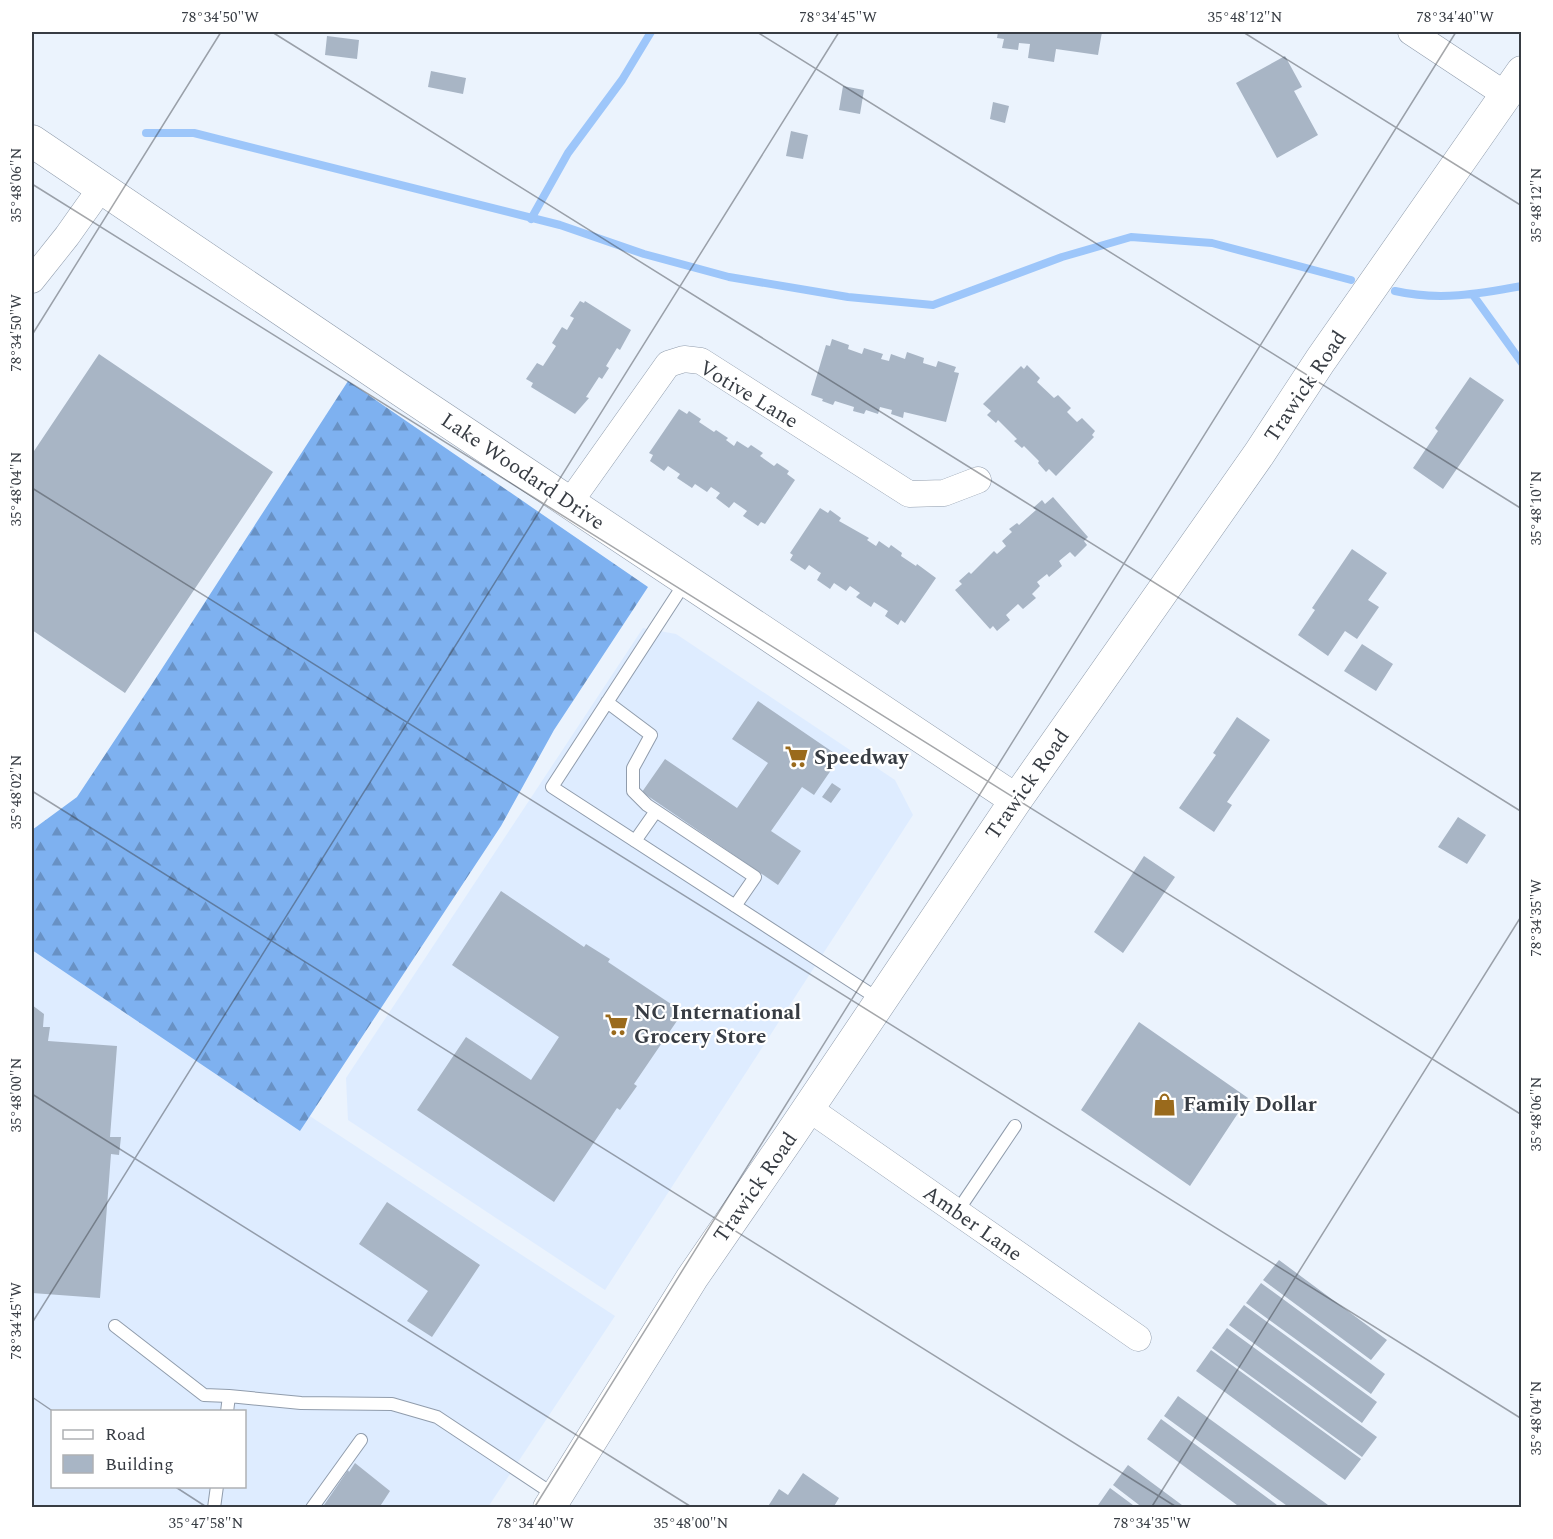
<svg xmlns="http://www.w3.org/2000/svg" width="1553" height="1539" font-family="Spectral,serif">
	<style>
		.built { fill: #deecff; fill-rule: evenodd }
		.forest { fill: url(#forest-firs) }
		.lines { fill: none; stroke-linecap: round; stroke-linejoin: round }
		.stream { stroke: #9dc6fa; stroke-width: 8 }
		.building { fill: #a8b5c5 }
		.service-casing { stroke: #909cac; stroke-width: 14 }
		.minor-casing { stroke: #909cac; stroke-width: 27 }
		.tertiary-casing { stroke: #909cac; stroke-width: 33 }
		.service { stroke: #fff; stroke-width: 12 }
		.minor { stroke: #fff; stroke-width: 26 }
		.tertiary { stroke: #fff; stroke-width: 32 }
		.ticks { fill: none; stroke: #373c43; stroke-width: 1.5; stroke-opacity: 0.45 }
		.labels { text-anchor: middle; stroke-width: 4.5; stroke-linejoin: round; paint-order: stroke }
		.street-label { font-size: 21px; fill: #373c43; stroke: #fff }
		.poi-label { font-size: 21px; font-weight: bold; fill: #373c43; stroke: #fff; text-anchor: start }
		.neatline { fill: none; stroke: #373c43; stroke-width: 2 }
		.ticks-label { font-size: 15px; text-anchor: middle; fill: #373c43 }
	</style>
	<defs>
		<pattern id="forest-firs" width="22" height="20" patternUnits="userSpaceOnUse" patternTransform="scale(1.5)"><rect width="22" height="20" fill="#7eb1f0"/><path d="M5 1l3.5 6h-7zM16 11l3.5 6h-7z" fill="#6891c4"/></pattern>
	</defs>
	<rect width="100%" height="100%" fill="#ebf3fd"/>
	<path class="built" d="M 643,628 L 676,634 L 895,780 L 913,815 L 605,1290 L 348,1120 L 346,1078 Z
		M 32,934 L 615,1316 L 488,1507 L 32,1507 ZM 52,1412 L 244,1412 L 244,1486 L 52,1486 Z"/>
	<path class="forest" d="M 348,381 L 648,587 L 554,730 L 501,826 L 300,1131 L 32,950 L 32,830 L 77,797 L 152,684 Z"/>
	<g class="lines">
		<path class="stream" d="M 146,133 L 194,133 L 560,225 L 644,254 L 729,277 L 848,297 L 933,305 L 1062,257 L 1131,237 L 1212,243 L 1351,280
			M 531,219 L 568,153 L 622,80 L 651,32
			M 1395,291 C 1439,301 1478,294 1522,286
			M 1473,295 L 1522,363"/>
	</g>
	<path class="building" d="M 998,32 L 1102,32 L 1098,55 L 1056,49 L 1054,62 L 1028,58 L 1030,44 L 1019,43 L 1018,50 L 1002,48 L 1004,39 L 997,38 Z
		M 327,36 L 359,40 L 357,59 L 325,55 Z
		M 1285,56 L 1302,87 L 1294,91 L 1318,135 L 1277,158 L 1236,83 Z
		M 431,71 L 466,78 L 463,94 L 428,87 Z
		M 843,86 L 864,90 L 860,114 L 839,110 Z
		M 993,102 L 1009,106 L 1005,123 L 990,119 Z
		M 791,131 L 808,135 L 803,159 L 786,156 Z
		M 580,301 L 584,303 L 585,301 L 631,330 L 620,350 L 617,348 L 606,366 L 609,368 L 602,379 L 599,377 L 586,397 L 589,398 L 575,414 L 531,387 L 533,383 L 526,379 L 537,363 L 543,366 L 556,346 L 552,343 L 562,327 L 567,330 L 574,318 L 570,316 Z
		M 832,339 L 849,345 L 848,349 L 862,354 L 864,348 L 883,354 L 881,359 L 889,361 L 891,354 L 905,359 L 907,352 L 924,358 L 923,363 L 936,367 L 938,361 L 956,367 L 954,372 L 959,373 L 946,422 L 904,412 L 903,418 L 891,414 L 892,410 L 880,407 L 878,414 L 866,410 L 864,414 L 853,411 L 854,407 L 835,401 L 833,405 L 822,401 L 823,399 L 811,395 L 826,345 L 830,346 Z
		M 99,354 L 273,472 L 125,693 L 32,630 L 32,454 Z
		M 1027,365 L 1040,378 L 1037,382 L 1054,398 L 1058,395 L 1071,408 L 1067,412 L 1077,422 L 1082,418 L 1095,431 L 1092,435 L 1094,437 L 1056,476 L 1049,469 L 1046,472 L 1038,463 L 1039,461 L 1024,446 L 1022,448 L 1014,441 L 1017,439 L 998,420 L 996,423 L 987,415 L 991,411 L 983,404 L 1021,366 L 1024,369 Z
		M 1470,377 L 1504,400 L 1443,489 L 1413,468 L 1438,431 L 1435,428 Z
		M 679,409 L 687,414 L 689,411 L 701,419 L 699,422 L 714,432 L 716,430 L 728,438 L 726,440 L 734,446 L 737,441 L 748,448 L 751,445 L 763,453 L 760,456 L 774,466 L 777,463 L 789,471 L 787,474 L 795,480 L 765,524 L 761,522 L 758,526 L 743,516 L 747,511 L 734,502 L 729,508 L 716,498 L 720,493 L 711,487 L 707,492 L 695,484 L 692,488 L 677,478 L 680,474 L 668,466 L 664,471 L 650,461 L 653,455 L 649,453 Z
		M 1053,497 L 1088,537 L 1084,541 L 1087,545 L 1075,557 L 1070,552 L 1059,561 L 1062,566 L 1049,577 L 1047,574 L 1037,582 L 1040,586 L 1032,594 L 1036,598 L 1023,609 L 1018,604 L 1006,615 L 1010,620 L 997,631 L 993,626 L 990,629 L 955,590 L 962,584 L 959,581 L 969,572 L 971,574 L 994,551 L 997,554 L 1006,546 L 1002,541 L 1012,532 L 1009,529 L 1017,523 L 1019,525 L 1036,510 L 1033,508 L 1042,500 L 1045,504 Z
		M 820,508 L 828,513 L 830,510 L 841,518 L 839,521 L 869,538 L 867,540 L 876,546 L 879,541 L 889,548 L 891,545 L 902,553 L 901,556 L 916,566 L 917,564 L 936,578 L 905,623 L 901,620 L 898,625 L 885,616 L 888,611 L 874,602 L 871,607 L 856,597 L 860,593 L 850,586 L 846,591 L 834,583 L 830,589 L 817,580 L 821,573 L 819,572 L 809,565 L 805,570 L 790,560 L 793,555 L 790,553 Z
		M 1352,549 L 1387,573 L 1368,600 L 1379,607 L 1357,639 L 1345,631 L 1328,656 L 1298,635 L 1315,610 L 1312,608 Z
		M 1362,644 L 1393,664 L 1376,691 L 1344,671 Z
		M 758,701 L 840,757 L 814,795 L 802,787 L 771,831 L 801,851 L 778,885 L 642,792 L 665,759 L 737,808 L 768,763 L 732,739 Z
		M 1237,717 L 1270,740 L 1227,802 L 1232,805 L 1214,832 L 1179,808 L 1216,755 L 1213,753 Z
		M 832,783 L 841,789 L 831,803 L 822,797 Z
		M 1458,817 L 1486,835 L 1467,864 L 1438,847 Z
		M 1144,856 L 1175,877 L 1123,953 L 1094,932 Z
		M 501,891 L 584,947 L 586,944 L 610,959 L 608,962 L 683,1012 L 634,1084 L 637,1086 L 620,1110 L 617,1108 L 554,1202 L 417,1110 L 466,1037 L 531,1080 L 559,1037 L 452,965 Z
		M 32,1005 L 44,1014 L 43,1027 L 50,1027 L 48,1041 L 117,1046 L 110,1137 L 121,1137 L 119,1155 L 111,1154 L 100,1298 L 32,1293 Z
		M 1139,1022 L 1248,1098 L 1190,1186 L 1081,1110 Z
		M 387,1202 L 480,1265 L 432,1337 L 407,1321 L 428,1291 L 359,1244 Z
		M 1279,1260 L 1387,1340 L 1371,1360 L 1263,1280 Z
		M 1261,1283 L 1385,1374 L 1371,1394 L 1246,1303 Z
		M 1244,1305 L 1377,1402 L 1362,1423 L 1229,1325 Z
		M 1227,1328 L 1377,1437 L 1362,1457 L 1212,1348 Z
		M 1211,1350 L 1361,1459 L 1345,1480 L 1196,1371 Z
		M 1178,1396 L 1328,1505 L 1326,1508 L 1290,1508 L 1164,1416 Z
		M 1161,1419 L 1281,1508 L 1241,1508 L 1147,1439 Z
		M 355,1463 L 390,1491 L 379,1508 L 322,1508 L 348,1470 L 349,1472 Z
		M 1128,1465 L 1186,1508 L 1143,1508 L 1113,1485 Z
		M 803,1473 L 839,1498 L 833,1508 L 767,1508 L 779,1489 L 788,1495 Z
		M 1110,1488 L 1137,1508 L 1096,1508 Z"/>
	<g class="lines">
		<defs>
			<path id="service" d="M 686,581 L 552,787 L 880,1000
				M 607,702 L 651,735 L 633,768 L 633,791 L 647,805 L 755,877 L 735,906
				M 635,841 L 656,811
				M 957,1212 L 1015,1126
				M 115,1326 L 204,1395 L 229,1396 L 227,1412
				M 229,1396 L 301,1403 L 392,1404 L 437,1417 L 556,1496
				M 214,1508 L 217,1486
				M 312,1508 L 361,1440"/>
			<path id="minor" d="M 1411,32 L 1506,95
				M 32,280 L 67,236 L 101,188
				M 570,502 L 668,364 L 684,359 L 701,361 L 909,494 L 944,493 L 978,480
				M 808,1108 L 1138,1338"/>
			<path id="tertiary" d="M 32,141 L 405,393 L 1016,800
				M 549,1508 L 692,1278 L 789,1137 L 1016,800 L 1259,454 L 1320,361 L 1522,72"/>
		</defs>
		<use href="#service" class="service-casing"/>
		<use href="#minor" class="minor-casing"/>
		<use href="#tertiary" class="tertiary-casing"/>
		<use href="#service" class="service"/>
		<use href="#minor" class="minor"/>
		<use href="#tertiary" class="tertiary"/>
	</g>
	<path class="ticks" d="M 272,32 L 1522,812M 757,32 L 1522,509M 1243,32 L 1522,206M 32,184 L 1522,1115M 32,335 L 221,32M 32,488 L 1522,1419M 32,791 L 1178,1508M 32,1094 L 693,1508M 32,1323 L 839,32M 32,1397 L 54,1412M 174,1486 L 208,1508M 534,1508 L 1456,32M 1151,1508 L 1522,915"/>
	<defs>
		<symbol id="supermarket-bare" viewBox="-9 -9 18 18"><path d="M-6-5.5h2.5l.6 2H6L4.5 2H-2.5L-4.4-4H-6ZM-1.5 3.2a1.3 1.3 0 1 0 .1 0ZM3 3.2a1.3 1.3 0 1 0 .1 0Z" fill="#9a6a1c" stroke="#fff" stroke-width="2.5" paint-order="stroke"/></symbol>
		<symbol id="shop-bare" viewBox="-9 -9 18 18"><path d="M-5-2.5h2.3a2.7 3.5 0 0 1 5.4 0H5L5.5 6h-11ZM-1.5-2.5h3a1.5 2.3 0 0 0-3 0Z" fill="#9a6a1c" stroke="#fff" stroke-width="2.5" paint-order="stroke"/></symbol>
	</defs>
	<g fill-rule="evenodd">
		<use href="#supermarket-bare" x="780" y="740" width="33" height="33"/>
		<use href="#supermarket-bare" x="600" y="1008" width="33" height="33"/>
		<use href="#shop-bare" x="1148" y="1088" width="33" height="33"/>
	</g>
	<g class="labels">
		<g class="street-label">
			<text transform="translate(1305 386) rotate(-56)" y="7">Trawick Road</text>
			<text transform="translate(749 394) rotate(31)" y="7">Votive Lane</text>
			<text transform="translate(523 471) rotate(34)" y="7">Lake Woodard Drive</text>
			<text transform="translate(1027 784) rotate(-55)" y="7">Trawick Road</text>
			<text transform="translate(755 1187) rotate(-55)" y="7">Trawick Road</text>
			<text transform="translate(973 1223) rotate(35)" y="7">Amber Lane</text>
		</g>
		<g class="poi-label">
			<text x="814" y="764">Speedway</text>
			<text x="634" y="1019">NC International<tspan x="634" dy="24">Grocery Store</tspan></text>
			<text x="1183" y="1111">Family Dollar</text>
		</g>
	</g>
	<rect width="1553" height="1539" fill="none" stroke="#ffffff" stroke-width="66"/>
	<rect x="51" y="1410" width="195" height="78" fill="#ffffff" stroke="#afb1b4" stroke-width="1.5"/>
	<rect x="63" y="1430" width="30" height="9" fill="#ffffff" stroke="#afb1b4" stroke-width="1.5"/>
	<text x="105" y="1440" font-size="18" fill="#373c43">Road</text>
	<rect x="63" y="1455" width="30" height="18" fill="#a8b5c5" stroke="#afb1b4" stroke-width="1.5"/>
	<text x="105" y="1470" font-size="18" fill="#373c43">Building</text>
	<rect x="33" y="33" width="1487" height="1473" class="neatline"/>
	<g class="ticks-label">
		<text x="220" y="22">78°34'50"W</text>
		<text x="838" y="22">78°34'45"W</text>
		<text x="1245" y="22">35°48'12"N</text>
		<text x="1455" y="22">78°34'40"W</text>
		<text transform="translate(16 185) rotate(-90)" y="5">35°48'06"N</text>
		<text transform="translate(1536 205) rotate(-90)" y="5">35°48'12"N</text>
		<text transform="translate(16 333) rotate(-90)" y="5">78°34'50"W</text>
		<text transform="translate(16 489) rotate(-90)" y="5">35°48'04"N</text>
		<text transform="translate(1536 508) rotate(-90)" y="5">35°48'10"N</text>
		<text transform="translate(16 792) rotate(-90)" y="5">35°48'02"N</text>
		<text transform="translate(1536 918) rotate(-90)" y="5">78°34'35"W</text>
		<text transform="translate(16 1095) rotate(-90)" y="5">35°48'00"N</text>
		<text transform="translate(1536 1114) rotate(-90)" y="5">35°48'06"N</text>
		<text transform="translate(16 1321) rotate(-90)" y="5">78°34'45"W</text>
		<text transform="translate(1536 1418) rotate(-90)" y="5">35°48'04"N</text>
		<text x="206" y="1528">35°47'58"N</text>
		<text x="535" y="1528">78°34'40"W</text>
		<text x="691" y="1528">35°48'00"N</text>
		<text x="1152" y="1528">78°34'35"W</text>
	</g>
</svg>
